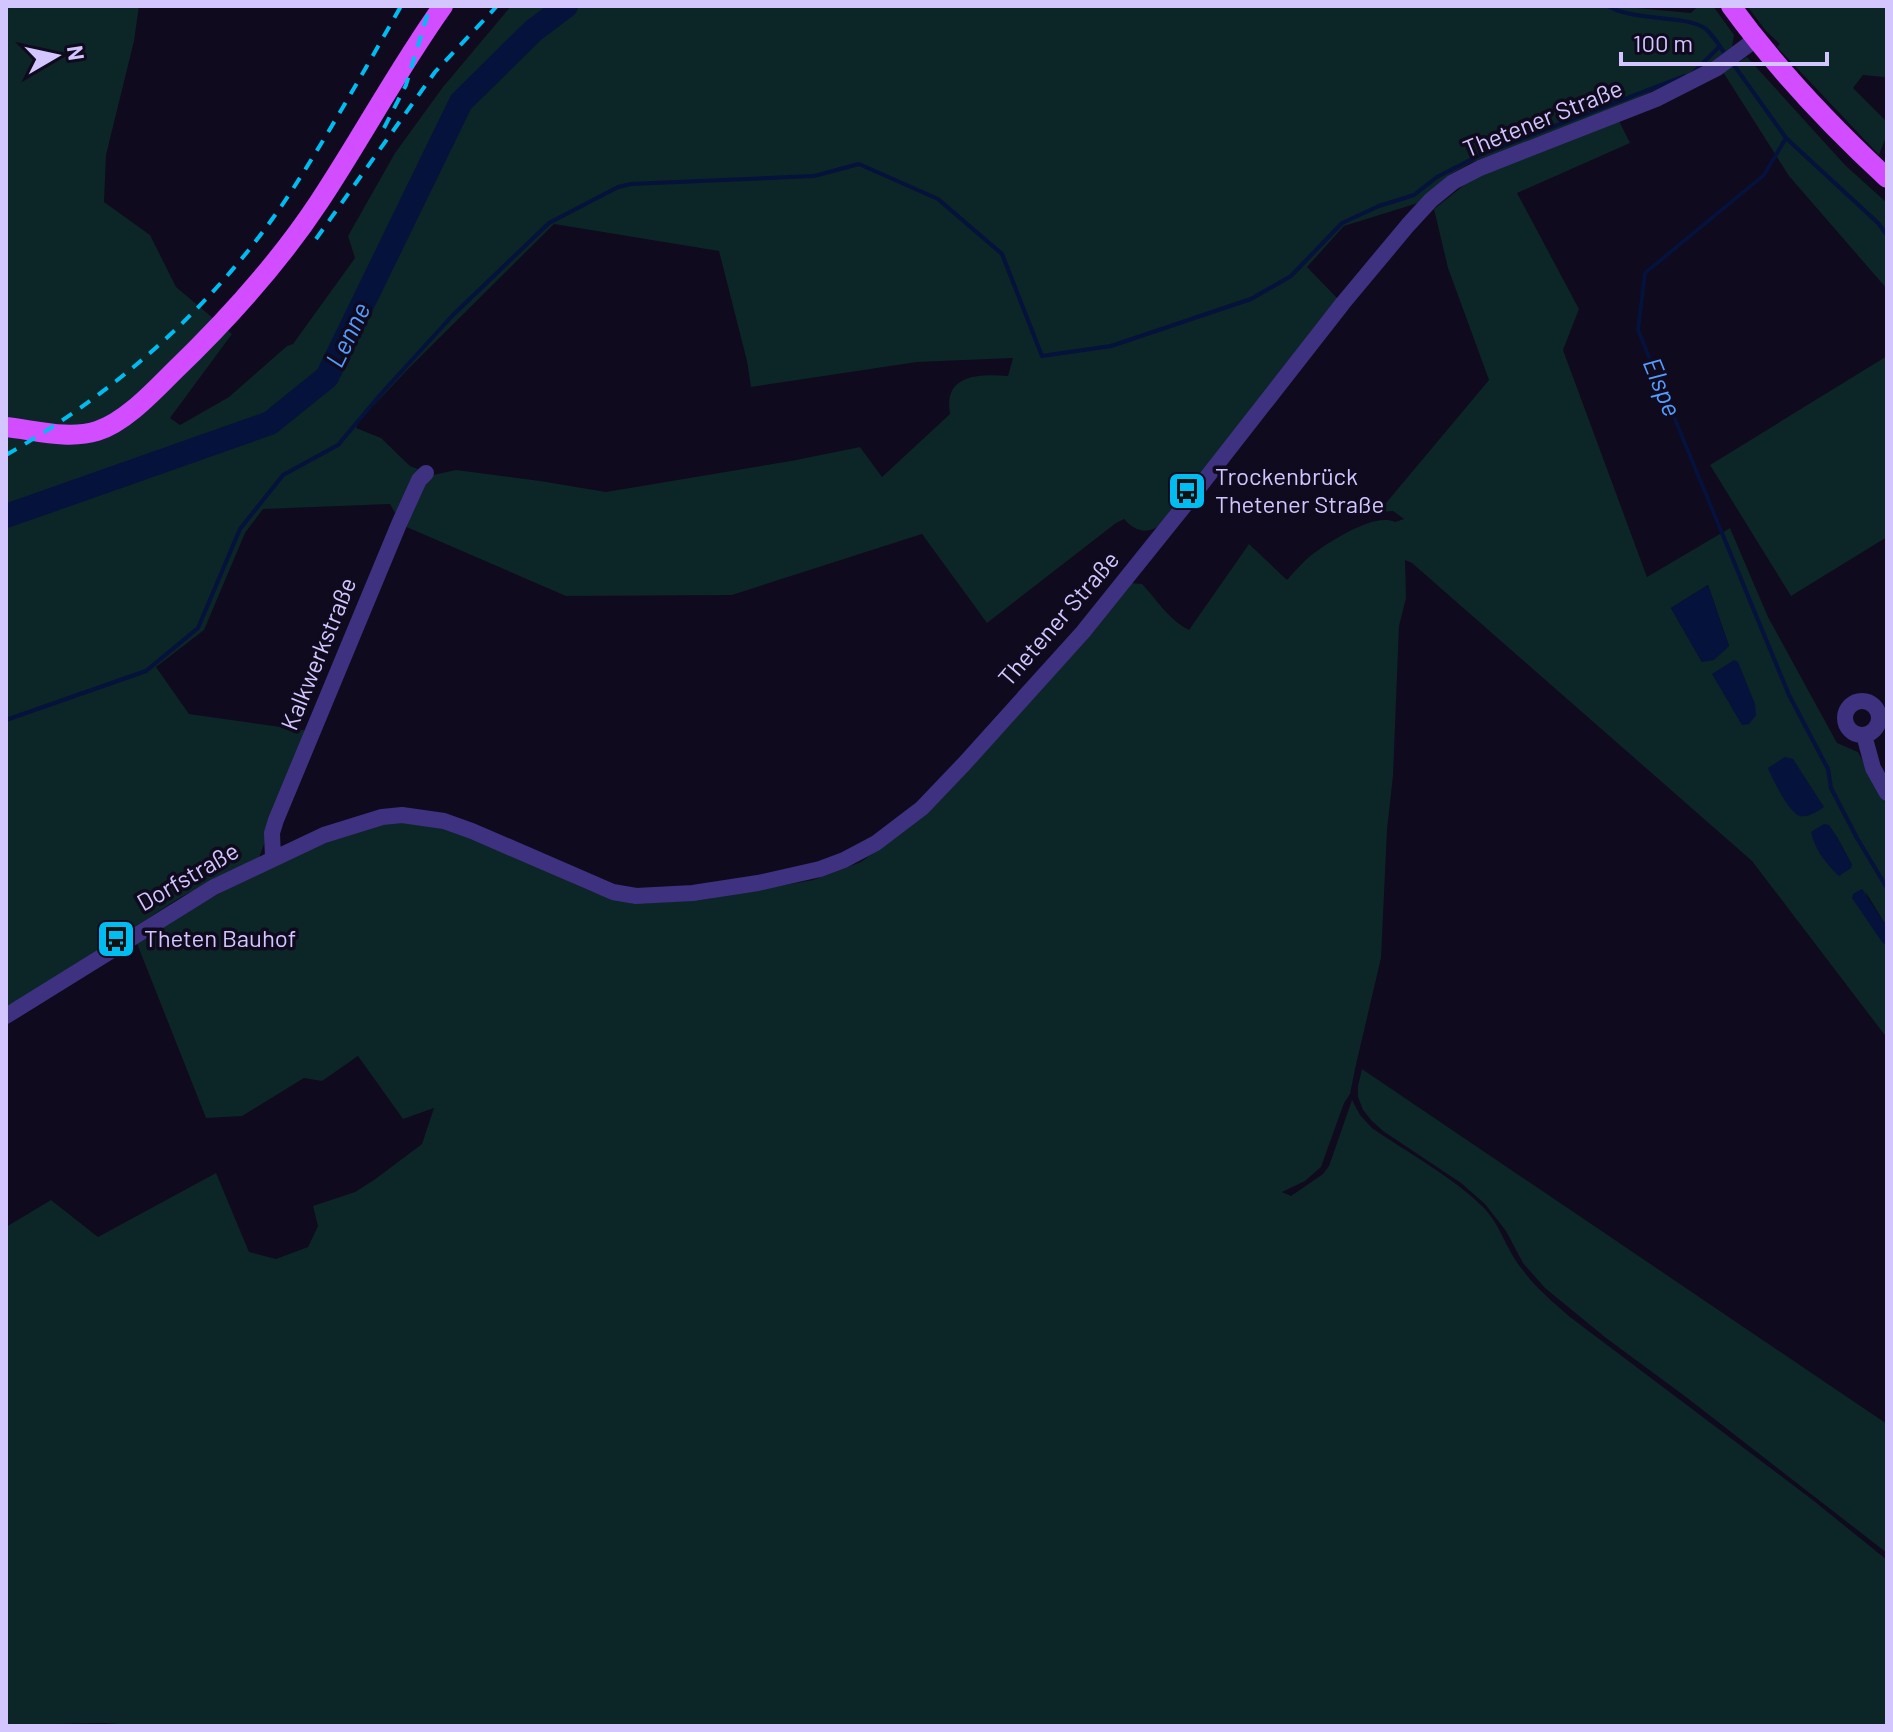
<svg xmlns="http://www.w3.org/2000/svg" width="1893" height="1732" font-family="Barlow,sans-serif">
	<style>
		.green { fill: #0c2527; fill-rule: evenodd }
		.water { fill: #05123b }
		.lines { fill: none; stroke-linecap: round; stroke-linejoin: round }
		.stream { stroke: #05123b; stroke-width: 4 }
		.river { stroke: #05123b; stroke-width: 24 }
		.street { stroke: #3d3180; stroke-width: 16 }
		.primary { stroke: #d14dff; stroke-width: 20 }
		.rail { stroke: #00bdf1; stroke-width: 4; stroke-dasharray: 12 10; stroke-linecap: butt }
		.labels { text-anchor: middle; stroke-width: 7; stroke-linejoin: round; paint-order: stroke }
		.street-label { font-size: 24px; fill: #d3c6ff; stroke: #0f0a1d }
		.poi-label { font-size: 24px; fill: #d3c6ff; stroke: #0f0a1d; text-anchor: start }
		.water-label { font-size: 26px; font-style: italic; fill: #549cff; stroke: #0f0a1d }
	</style>
	<rect width="100%" height="100%" fill="#0f0a1d"/>
	<path class="green" d="M 6,6 L 139,6 L 134,41 L 106,155 L 104,202 L 150,235 L 176,287 L 232,334 L 170,418 L 180,425 L 229,397 L 287,346 L 293,344 L 355,258 L 348,236 L 395,153 L 443,87 L 511,6 L 1615,6 L 1691,13 L 1698,6 L 1713,6 L 1734,35 L 1732,47 L 1706,66 L 1626,103 L 1470,163 L 1449,175 L 1418,203 L 1344,226 L 1307,267 L 1339,300 L 1160,525 C 1148,535 1134,531 1124,519 L 1116,523 L 987,623 L 922,534 L 732,595 L 566,596 L 402,525 L 390,504 L 263,509 L 245,533 L 204,630 L 156,667 L 189,714 L 310,731 L 278,806 L 259,858 L 181,897 L 35,991 L 6,1007 ZM 554,224 L 719,251 L 747,361 L 751,387 L 917,362 L 1013,358 L 1008,376 C 979,374 943,374 950,414 L 882,477 L 860,447 L 791,461 L 606,492 L 540,481 L 456,470 L 433,475 L 410,466 L 381,438 L 356,428 L 360,420 L 409,368 Z
		M 1747,6 L 1887,6 L 1887,75 L 1884,77 L 1863,75 L 1853,88 L 1887,122 L 1887,134 L 1879,155 L 1777,47 L 1780,44 L 1766,31 Z
		M 1747,57 L 1845,165 L 1887,203 L 1887,289 L 1789,176 L 1723,72 Z
		M 1619,121 L 1630,143 L 1517,193 L 1579,309 L 1563,350 L 1647,577 L 1730,528 L 1768,617 L 1837,743 L 1858,752 L 1887,806 L 1887,927 L 1865,891 L 1885,944 L 1887,943 L 1887,1038 L 1752,861 L 1412,563 L 1405,560 L 1406,598 L 1399,626 L 1393,776 L 1387,830 L 1381,958 L 1355,1069 L 1350,1094 L 1344,1103 L 1321,1167 L 1305,1181 L 1282,1192 L 1291,1196 L 1323,1174 L 1329,1166 L 1352,1100 L 1360,1115 L 1372,1128 C 1408,1153 1453,1177 1483,1207 C 1501,1225 1506,1250 1522,1269 C 1535,1287 1553,1302 1570,1317 L 1814,1501 L 1887,1560 L 1887,1726 L 148,1726 L 104,1723 L 6,1725 L 6,1227 L 51,1200 L 98,1237 L 216,1173 L 249,1252 L 276,1259 L 308,1247 L 318,1226 L 313,1206 L 355,1192 L 374,1180 L 422,1144 L 434,1108 L 403,1119 L 358,1056 L 322,1081 L 304,1078 L 242,1116 L 206,1118 L 136,941 L 250,876 L 357,829 L 398,821 L 424,822 L 463,833 L 590,891 L 633,904 L 701,900 L 813,880 L 861,862 L 901,832 L 1131,583 L 1142,584 C 1157,600 1169,620 1189,630 L 1249,544 L 1287,580 C 1294,572 1301,564 1309,557 C 1327,543 1374,512 1395,522 L 1404,519 L 1393,511 L 1381,512 L 1381,509 L 1489,380 L 1448,268 L 1434,209 L 1468,182 L 1495,169 ZM 1708,585 L 1729,646 L 1702,662 L 1671,608 ZM 1837,837 L 1852,865 L 1812,838 Z
		M 1887,356 L 1887,537 L 1791,596 L 1710,465 Z
		M 1362,1069 L 1887,1424 L 1887,1553 L 1686,1397 L 1606,1338 L 1545,1288 L 1523,1263 L 1506,1231 L 1485,1204 L 1461,1183 L 1383,1131 L 1371,1120 L 1363,1110 L 1358,1097 L 1358,1086 Z"/>
	<path class="water" d="M 1708,585 L 1729,646 L 1714,660 L 1702,662 L 1671,608 Z
		M 1734,660 L 1738,662 L 1755,704 L 1756,715 L 1749,724 L 1742,725 L 1712,674 Z
		M 1785,757 L 1793,759 L 1824,807 C 1818,811 1808,818 1800,816 C 1789,813 1772,778 1768,768 Z
		M 1824,824 L 1829,825 L 1837,837 L 1852,865 L 1851,868 L 1839,876 C 1827,865 1815,850 1811,832 Z
		M 1862,889 L 1887,927 L 1887,943 L 1885,944 L 1882,942 L 1852,898 L 1853,894 Z"/>
	<g class="lines">
		<path class="stream" d="M 1608,6 C 1635,22 1686,14 1706,29 C 1713,36 1720,46 1725,54
			M 1731,61 L 1786,138 L 1764,175 L 1645,273 L 1638,330 L 1789,695 L 1828,769 L 1831,788 L 1857,838 L 1887,888
			M 1693,73 L 1720,46
			M 1786,138 L 1878,223 L 1887,235
			M 6,720 L 146,671 L 198,628 L 240,529 L 283,475 L 338,445 L 380,395 L 453,315 L 549,223 L 618,187 L 631,184 L 814,176 L 859,164 L 938,199 L 1002,254 L 1042,356 L 1111,346 L 1251,299 L 1291,276 L 1342,223 L 1379,206 L 1414,195 L 1437,177 L 1480,155 L 1684,76"/>
		<path class="river" d="M 6,516 L 270,423 L 327,377 L 461,102 L 533,31 L 566,6"/>
		<path class="street" d="M1845 718a17 17 0 1 1 34 0a17 17 0 1 1-34 0Z
			M 1864,735 L 1873,768 L 1887,793
			M 273,858 L 272,833 L 276,820 L 399,524 L 419,480 L 426,473
			M 6,1016 L 214,887 L 324,835 L 382,817 L 402,815 L 444,821 L 472,831 L 613,892 L 636,896 L 693,893 L 758,883 L 820,869 L 844,860 L 876,843 L 922,808 L 964,764 L 1083,632 L 1193,495 L 1343,303 L 1408,225 L 1431,200 L 1453,182 L 1480,168 L 1656,99 L 1717,68 L 1756,39"/>
		<path class="primary" d="M 1731,6 C 1776,68 1831,126 1887,178
			M 6,427 C 35,430 68,440 97,431 C 124,423 153,392 173,372 C 227,320 278,264 319,202 C 362,137 398,69 443,6"/>
		<path class="rail" d="M 384,128 L 406,85 L 430,6
			M 316,239 L 435,72 L 497,6
			M 6,455 C 122,389 224,297 296,184 C 333,126 367,66 401,6"/>
	</g>
	<defs>
		<symbol id="bus-square" viewBox="-11 -11 22 22"><rect x="-9" y="-9" width="18" height="18" rx="4" fill="#00bdf1" stroke="#0f0a1d"/><path d="M-5-6H5V4H4V6H2V4H-2V6H-4V4H-5ZM-3.5-4V0h7V-4ZM-3.5 1.2v1.5H-2V1.2ZM2 1.2v1.5H3.5V1.2Z" fill="#111"/></symbol>
	</defs>
	<g fill-rule="evenodd">
		<use href="#bus-square" x="1165" y="469" width="44" height="44"/>
		<use href="#bus-square" x="94" y="917" width="44" height="44"/>
	</g>
	<g class="labels">
		<g class="street-label">
			<text transform="translate(1543 119) rotate(-22)" y="8">Thetener Straße</text>
			<text transform="translate(1059 619) rotate(-49)" y="8">Thetener Straße</text>
			<text transform="translate(319 654) rotate(-68)" y="8">Kalkwerkstraße</text>
			<text transform="translate(188 877) rotate(-30)" y="8">Dorfstraße</text>
		</g>
		<g class="poi-label">
			<text x="1215" y="485">Trockenbrück<tspan x="1215" dy="28">Thetener Straße</tspan></text>
			<text x="144" y="947">Theten Bauhof</text>
		</g>
		<g class="water-label">
			<text transform="translate(348 335) rotate(-64)" y="9">Lenne</text>
			<text transform="translate(1662 387) rotate(68)" y="9">Elspe</text>
		</g>
	</g>
	<rect width="1893" height="1732" fill="none" stroke="#d3c6ff" stroke-width="16"/>
	<g transform="translate(56 56) rotate(81)" stroke="#0f0a1d" stroke-width="6" paint-order="stroke">
	<path d="M0-6L14 30L0 20L-14 30Z" fill="#d3c6ff"/>
	<text y="-12" font-size="22" font-weight="bold" text-anchor="middle" fill="#d3c6ff">N</text>
	</g>
	<path d="M1621 52v12h206v-12" fill="none" stroke="#d3c6ff" stroke-width="4"/>
	<text x="1633" y="52" font-size="24" fill="#d3c6ff" stroke="#0f0a1d" stroke-width="6" paint-order="stroke">100 m</text>
</svg>
